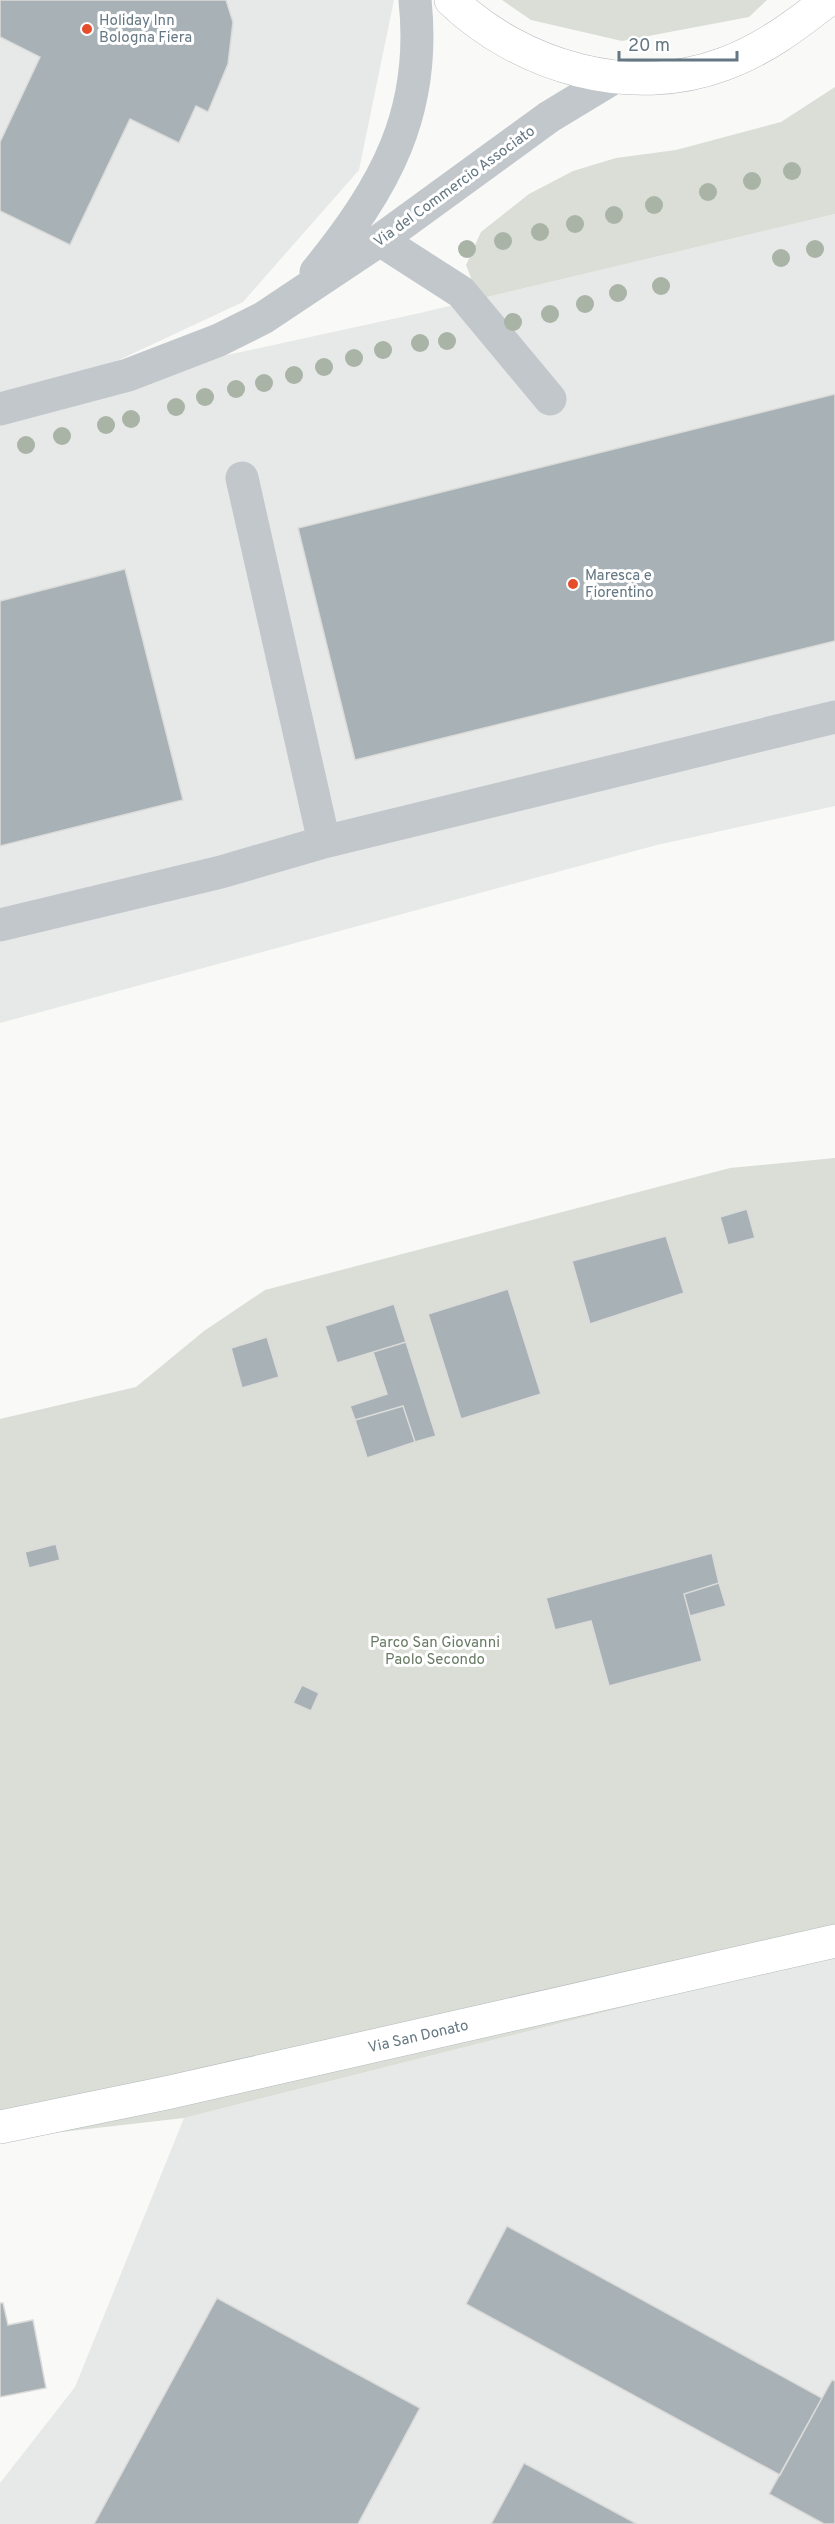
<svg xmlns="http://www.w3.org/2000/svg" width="835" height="2524" font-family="Overpass,sans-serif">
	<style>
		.built { fill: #e7e9e8 }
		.green { fill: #daded6 }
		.building { fill: #a7b1b6; stroke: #dbdbd9; stroke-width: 1.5 }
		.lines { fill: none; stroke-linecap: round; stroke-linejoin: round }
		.major-casing { stroke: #b4babd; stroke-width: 34 }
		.minor { stroke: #c2c7cb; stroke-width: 33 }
		.major { stroke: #fff; stroke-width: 33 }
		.tree { fill: #a9b3a6 }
		.poi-dot { fill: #e54d2b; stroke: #fff; stroke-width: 2 }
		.labels { text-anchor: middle; stroke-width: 6; stroke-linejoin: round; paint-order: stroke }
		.poi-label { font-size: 15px; fill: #647782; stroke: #fff; text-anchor: start }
		.street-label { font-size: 15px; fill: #647782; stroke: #fff }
		.park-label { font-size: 15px; fill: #687a63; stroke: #fff }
	</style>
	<rect width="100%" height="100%" fill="#f9f9f7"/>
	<path class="built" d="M 0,0 L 394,0 L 359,170 L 243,302 L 44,395 L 420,313 L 835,214 L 835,806 L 657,845 L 0,1023 Z
		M 835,1954 L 835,2524 L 0,2524 L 0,2483 L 75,2387 L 184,2118 Z"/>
	<path class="green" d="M 502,0 L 767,0 L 749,17 L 622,41 L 531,20 Z
		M 835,87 L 835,214 L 479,299 L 466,265 L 481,232 L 529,194 L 573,171 L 616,158 L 676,150 L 781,122 Z
		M 835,1158 L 835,1954 L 184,2118 L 0,2139 L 0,1419 L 136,1387 L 204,1331 L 265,1290 L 730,1168 Z"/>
	<path class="building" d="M 0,0 L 226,0 L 233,22 L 228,64 L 208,112 L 196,106 L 179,143 L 130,119 L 70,245 L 0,211 L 0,142 L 40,57 L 0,37 Z
		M 835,394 L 835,641 L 355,760 L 298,528 Z
		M 125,569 L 183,800 L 0,846 L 0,601 Z
		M 747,1209 L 755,1238 L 728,1245 L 720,1217 Z
		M 666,1236 L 684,1293 L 590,1324 L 572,1261 Z
		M 508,1289 L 541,1394 L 461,1419 L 428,1314 Z
		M 394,1304 L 406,1342 L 337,1363 L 325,1326 Z
		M 267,1337 L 279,1377 L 242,1388 L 231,1348 Z
		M 406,1342 L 436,1436 L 415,1442 L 403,1406 L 355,1420 L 350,1406 L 387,1394 L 373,1352 Z
		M 403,1406 L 415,1442 L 367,1458 L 355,1420 Z
		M 56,1544 L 60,1560 L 29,1568 L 25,1552 Z
		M 712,1553 L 719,1583 L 684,1594 L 702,1661 L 609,1686 L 591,1621 L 555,1630 L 546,1598 Z
		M 719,1583 L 726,1606 L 690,1616 L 684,1594 Z
		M 302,1685 L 319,1693 L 311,1711 L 293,1703 Z
		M 507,2226 L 822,2398 L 780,2475 L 466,2304 Z
		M 217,2298 L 420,2408 L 358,2524 L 94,2524 Z
		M 0,2303 L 3,2303 L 8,2325 L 33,2320 L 46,2388 L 0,2397 Z
		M 832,2380 L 835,2381 L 835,2524 L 824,2524 L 769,2494 Z
		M 524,2463 L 637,2524 L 491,2524 Z"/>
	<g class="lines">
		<defs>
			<path id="major" d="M 451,0 C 521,67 631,99 724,64 C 763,50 796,25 828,0
				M 0,2127 L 166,2093 L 835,1941"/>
		</defs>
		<use href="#major" class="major-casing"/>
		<path class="minor" d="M 380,240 L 461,292 L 550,399
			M 316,272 C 385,187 427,113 415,0
			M 0,409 L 128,375 L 219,340 L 263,318 L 380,240 L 549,117 L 615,77
			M 242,478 L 324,842
			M 0,925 L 221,872 L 324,842 L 835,717"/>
		<use href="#major" class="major"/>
	</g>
	<g class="tree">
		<circle cx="792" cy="171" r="9"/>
		<circle cx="752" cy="181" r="9"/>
		<circle cx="708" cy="192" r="9"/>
		<circle cx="654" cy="205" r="9"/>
		<circle cx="614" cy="215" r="9"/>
		<circle cx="575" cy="224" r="9"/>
		<circle cx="540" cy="232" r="9"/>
		<circle cx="503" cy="241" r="9"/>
		<circle cx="467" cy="249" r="9"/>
		<circle cx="815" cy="249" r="9"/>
		<circle cx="781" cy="258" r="9"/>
		<circle cx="661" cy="286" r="9"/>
		<circle cx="618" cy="293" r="9"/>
		<circle cx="585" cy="304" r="9"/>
		<circle cx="550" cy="314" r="9"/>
		<circle cx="513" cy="322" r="9"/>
		<circle cx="447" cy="341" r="9"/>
		<circle cx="420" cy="343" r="9"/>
		<circle cx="383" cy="350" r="9"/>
		<circle cx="354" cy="358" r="9"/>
		<circle cx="324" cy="367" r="9"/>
		<circle cx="294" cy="375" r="9"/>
		<circle cx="264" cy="383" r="9"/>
		<circle cx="236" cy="389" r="9"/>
		<circle cx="205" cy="397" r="9"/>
		<circle cx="176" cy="407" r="9"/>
		<circle cx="131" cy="419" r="9"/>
		<circle cx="106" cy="425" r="9"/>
		<circle cx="62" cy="436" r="9"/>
		<circle cx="26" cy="445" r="9"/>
	</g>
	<g class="poi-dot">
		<circle cx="87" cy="29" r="6"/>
		<circle cx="573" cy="584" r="6"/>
	</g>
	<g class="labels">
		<g class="poi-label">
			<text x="99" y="25">Holiday Inn<tspan x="99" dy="17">Bologna Fiera</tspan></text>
			<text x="585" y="580">Maresca e<tspan x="585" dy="17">Fiorentino</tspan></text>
		</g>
		<g class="street-label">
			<text transform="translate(454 186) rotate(-36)" y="5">Via del Commercio Associato</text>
			<text transform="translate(418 2036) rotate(-13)" y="5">Via San Donato</text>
		</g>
		<g class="park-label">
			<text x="435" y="1647">Parco San Giovanni<tspan x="435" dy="17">Paolo Secondo</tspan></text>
		</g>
	</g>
	<path d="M619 51v9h118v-9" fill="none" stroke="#647782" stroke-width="3"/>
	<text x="628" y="51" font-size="18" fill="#647782" stroke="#ffffff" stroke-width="4.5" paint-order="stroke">20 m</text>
</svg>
